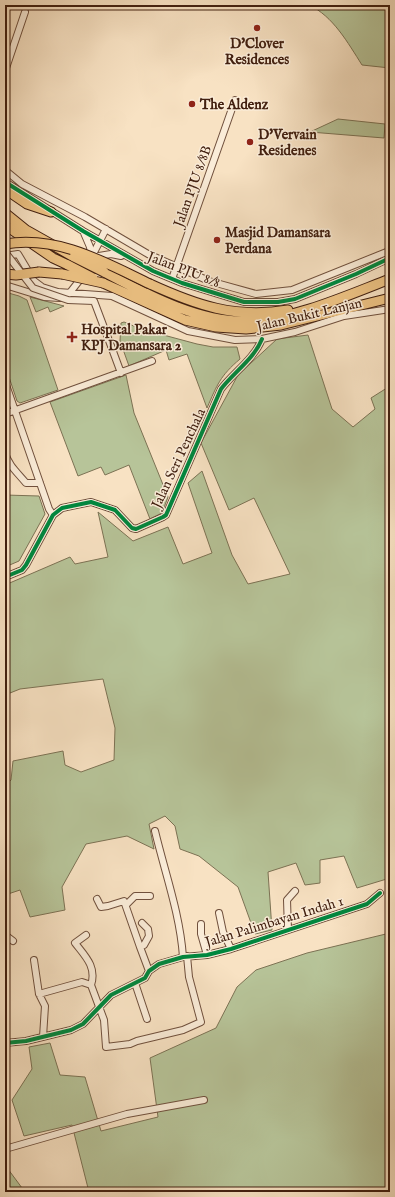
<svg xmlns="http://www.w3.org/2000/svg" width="395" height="1197" font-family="'IM FELL English',serif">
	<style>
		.green { fill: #b7c499; stroke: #7c7254 }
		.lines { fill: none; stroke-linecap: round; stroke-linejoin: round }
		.minor-casing { stroke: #70503d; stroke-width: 8 }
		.highway-casing { stroke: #422010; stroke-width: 11 }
		.minor { stroke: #faecd8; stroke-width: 6 }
		.highway { stroke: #ecc182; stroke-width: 9 }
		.minor-bridge-casing { stroke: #70503d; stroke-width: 8; stroke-linecap: butt }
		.highway-bridge-casing { stroke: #422010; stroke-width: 11; stroke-linecap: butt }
		.minor-bridge { stroke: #faecd8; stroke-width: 6 }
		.highway-bridge { stroke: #ecc182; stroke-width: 9 }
		.cycleway-casing { stroke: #faecd8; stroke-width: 6 }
		.cycleway { stroke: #00873e; stroke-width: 4 }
		.poi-dot { fill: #8f2418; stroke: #faecd8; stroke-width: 1.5 }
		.labels { text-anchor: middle; stroke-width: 3; stroke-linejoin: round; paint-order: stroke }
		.poi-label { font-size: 14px; font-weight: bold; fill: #422010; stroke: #faecd8; text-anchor: start }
		.street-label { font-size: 14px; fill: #422010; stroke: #faecd8 }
	</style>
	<rect width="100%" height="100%" fill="#f8e2c3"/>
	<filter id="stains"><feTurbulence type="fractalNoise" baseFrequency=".005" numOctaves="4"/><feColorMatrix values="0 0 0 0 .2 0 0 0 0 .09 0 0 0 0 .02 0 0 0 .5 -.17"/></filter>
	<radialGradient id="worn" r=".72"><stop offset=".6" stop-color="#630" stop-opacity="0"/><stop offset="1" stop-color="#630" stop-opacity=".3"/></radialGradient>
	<path class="green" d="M 309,5 L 390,5 L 390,68 L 362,65 C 348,43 333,16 309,5 Z
		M 338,119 L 385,124 L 384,138 L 310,132 Z
		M 5,292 L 19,296 L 27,300 L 58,390 L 20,403 L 17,401 L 5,365 Z
		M 30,297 L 64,306 L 50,312 L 48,307 L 36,312 Z
		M 124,322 L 141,329 L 197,344 L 213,347 L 237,347 L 240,359 C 220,376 217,385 207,408 L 187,354 L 169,360 L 166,350 L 129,366 L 120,341 L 121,323 Z
		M 308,335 L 332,409 L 353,427 L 375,409 L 371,398 L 390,386 L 390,878 L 357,888 L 344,856 L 320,860 L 320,883 L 305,885 L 296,863 L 268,872 L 272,930 L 255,934 L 238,887 L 199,856 L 180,849 L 175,826 L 165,816 L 149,824 L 154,849 L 127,836 L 86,844 L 62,887 L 65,910 L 30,917 L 20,890 L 5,895 L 5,786 L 11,780 L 13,761 L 63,751 L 65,765 L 81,772 L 114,760 L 115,728 L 103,679 L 20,689 L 5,695 L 5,585 L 70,557 L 75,564 L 108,557 L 98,512 L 133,541 L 168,527 L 183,564 L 212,553 L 188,483 L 202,471 L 232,555 L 248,584 L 290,574 L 254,498 L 229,510 L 201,443 L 238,375 L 277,339 Z
		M 126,375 L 134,413 L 168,497 L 162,513 L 150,519 L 129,465 L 105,475 L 101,467 L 78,476 L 50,402 Z
		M 5,495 L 39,496 L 45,514 L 19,561 L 5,567 Z
		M 390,933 L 390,1192 L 89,1192 L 72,1125 L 24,1136 L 12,1100 L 32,1069 L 29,1047 L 50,1043 L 60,1075 L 85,1077 L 101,1131 L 158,1117 L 150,1058 L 216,1028 L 237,987 L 256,970 L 307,953 Z
		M 5,1165 L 25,1192 L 5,1192 Z"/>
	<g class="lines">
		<defs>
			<path id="minor" d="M 5,71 L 25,12
				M 5,170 L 22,184 L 85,217 L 148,254 L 209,281 L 256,294 L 292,290 L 389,251
				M 5,182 L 83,231 L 153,271 L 182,283 L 244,302 L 278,302 L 295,299 L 356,274 L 390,258
				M 84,233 L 90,247 L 91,256
				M 5,256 L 18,254 L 27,269
				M 93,257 L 111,254 L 121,256
				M 90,260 L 106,229
				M 30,278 L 42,287 L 58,292 L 112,296 L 188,331 L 235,340 L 262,339 L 295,332 L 344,316 L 390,309
				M 172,279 L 235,100
				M 5,285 L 44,297 L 60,298
				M 68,295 L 79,281
				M 111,346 L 121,373
				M 5,382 L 49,509 L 53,515
				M 5,414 L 152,361
				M 5,453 C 9,466 17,472 26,483 L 40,483
				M 5,577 L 22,570 L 26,565 L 53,515 L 62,508 L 91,502 L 115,510 L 132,528 L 136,529 L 163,517 L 166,515 L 221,389 C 234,372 254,359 262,339
				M 155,831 C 165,873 180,914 183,957
				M 97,899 L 101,907 L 108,906 L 124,901 L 140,947
				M 127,904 L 135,896 L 150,896
				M 219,913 L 223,932 L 231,949
				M 142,923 L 148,929 L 149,936 L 144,945 L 140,947 L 149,971
				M 201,924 L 201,934 L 207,955
				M 288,930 L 287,900 L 295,891
				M 5,935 L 13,941
				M 86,935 L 75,943 C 85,956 97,967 91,985
				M 34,960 L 39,994 L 82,982 L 91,985 L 104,1020 L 106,1047 L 130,1044 L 137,1041 L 183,1030 L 201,1022 L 189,977 L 187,956
				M 135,983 L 147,1019
				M 39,994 L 45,1006 L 43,1037
				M 5,1043 L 26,1041 L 71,1030 L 83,1024 L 111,995 L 145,978 L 149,971 L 159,964 L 183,957 L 207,955 L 231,949 L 367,904 L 380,893
				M 5,1149 L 127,1114 L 204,1100"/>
			<path id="highway" d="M 5,189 L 27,204 L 51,212
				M 5,213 L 26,230 L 74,257
				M 5,225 L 53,258 L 68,265
				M 39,272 L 62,274
				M 104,272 C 146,294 201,324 250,321 C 295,319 348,295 390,279
				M 103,283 L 185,320 L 216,327 L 246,329 L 281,325 L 390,298
				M 150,284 C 196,305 235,319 288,310"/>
		</defs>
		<use href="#minor" class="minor-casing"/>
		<use href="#highway" class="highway-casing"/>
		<use href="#minor" class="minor"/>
		<use href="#highway" class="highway"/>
		<defs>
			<path id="minor-bridge" d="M 5,252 L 33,288 L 68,300 L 94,301 L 111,346"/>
			<path id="highway-bridge" d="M 5,244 C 58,235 104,262 150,284
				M 74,257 L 104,272
				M 68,265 L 93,278
				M 5,274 L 16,275 L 39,272
				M 62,274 L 103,283"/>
		</defs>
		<use href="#minor-bridge" class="minor-bridge-casing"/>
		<use href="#highway-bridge" class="highway-bridge-casing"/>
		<use href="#minor-bridge" class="minor-bridge"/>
		<use href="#highway-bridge" class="highway-bridge"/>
		<defs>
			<path id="cycleway" d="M 5,182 L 83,231 L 153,271 L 182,283 L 244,302 L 278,302 L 295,299 L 356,274 L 390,258
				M 5,577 L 22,570 L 26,565 L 53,515 L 62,508 L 91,502 L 115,510 L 132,528 L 136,529 L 163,517 L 166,515 L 221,389 C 234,372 254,359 262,339
				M 5,1043 L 26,1041 L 71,1030 L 83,1024 L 111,995 L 145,978 L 149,971 L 159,964 L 183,957 L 207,955 L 231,949 L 367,904 L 380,893"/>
		</defs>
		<use href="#cycleway" class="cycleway-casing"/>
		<use href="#cycleway" class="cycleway"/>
	</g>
	<g class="poi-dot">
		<circle cx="257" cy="28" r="4"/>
		<circle cx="192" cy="104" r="4"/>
		<circle cx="250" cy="142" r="4"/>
		<circle cx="217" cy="240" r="4"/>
		<path d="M70 331h4v4h4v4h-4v4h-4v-4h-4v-4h4z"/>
	</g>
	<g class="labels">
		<g class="poi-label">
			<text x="257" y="48" text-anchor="middle">D'Clover<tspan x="257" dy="16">Residences</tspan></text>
			<text x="200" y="109">The Aldenz</text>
			<text x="258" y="139">D'Vervain<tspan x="258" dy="16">Residenes</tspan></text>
			<text x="225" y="237">Masjid Damansara<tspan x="225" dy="16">Perdana</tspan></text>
			<text x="81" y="334">Hospital Pakar<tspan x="81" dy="16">KPJ Damansara 2</tspan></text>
		</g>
		<g class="street-label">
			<text transform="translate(192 186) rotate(-70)" y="5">Jalan PJU 8/8B</text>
			<text transform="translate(184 269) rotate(21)" y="5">Jalan PJU 8/8</text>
			<text transform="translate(309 314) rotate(-13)" y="5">Jalan Bukit Lanjan</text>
			<text transform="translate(178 458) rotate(-65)" y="5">Jalan Seri Penchala</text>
			<text transform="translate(274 921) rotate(-17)" y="5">Jalan Palimbayan Indah 1</text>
		</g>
	</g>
	<rect width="395" height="1197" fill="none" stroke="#f8e2c3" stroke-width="20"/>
	<rect x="6" y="6" width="383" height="1185" fill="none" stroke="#422010" stroke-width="2"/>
	<rect x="10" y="10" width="375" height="1177" fill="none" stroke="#422010"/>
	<rect width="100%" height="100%" filter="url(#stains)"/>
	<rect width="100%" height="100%" fill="url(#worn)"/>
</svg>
